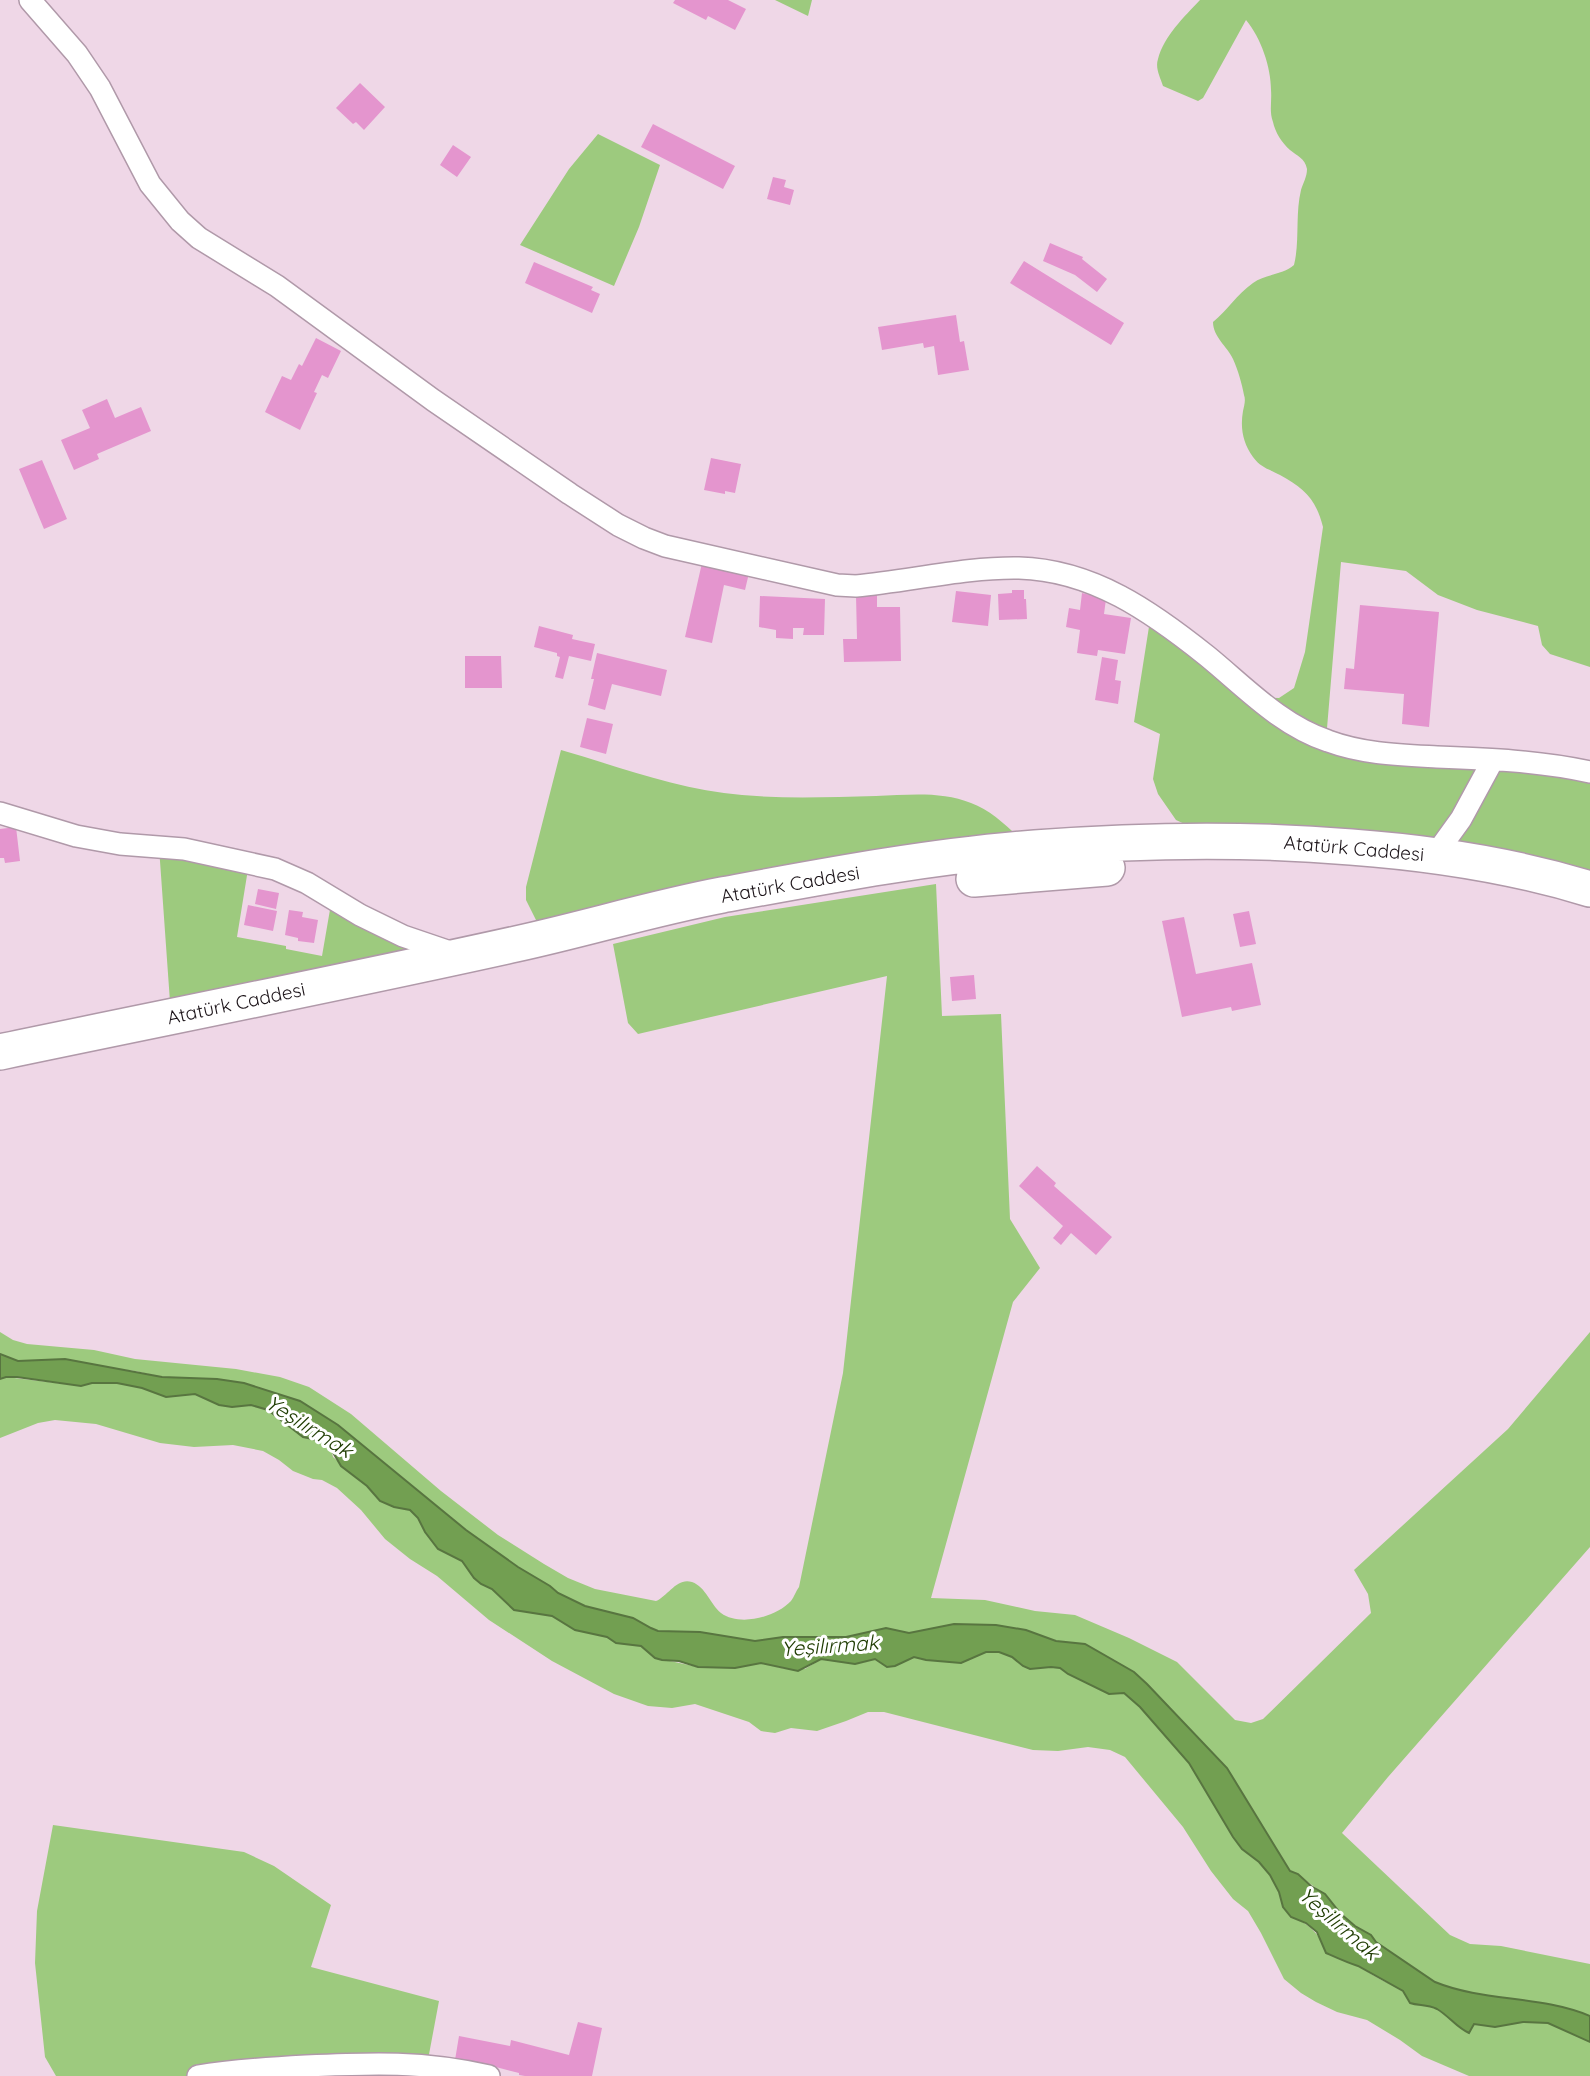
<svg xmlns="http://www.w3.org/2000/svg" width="1590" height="2076" font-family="Quicksand,sans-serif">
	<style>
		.green { fill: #9dca7e }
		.water { fill: #729f51; stroke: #587540; stroke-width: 2 }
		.building { fill: #e495ce }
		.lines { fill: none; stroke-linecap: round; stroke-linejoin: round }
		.minor-casing { stroke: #b099a9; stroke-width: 24 }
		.trunk-casing { stroke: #b099a9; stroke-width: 38 }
		.minor { stroke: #fff; stroke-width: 21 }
		.trunk { stroke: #fff; stroke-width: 35 }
		.labels { text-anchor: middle; stroke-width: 6; stroke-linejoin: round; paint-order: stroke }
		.street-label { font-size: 19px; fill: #1c1419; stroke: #fff }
		.water-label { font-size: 21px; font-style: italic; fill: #203d03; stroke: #fff }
	</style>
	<rect width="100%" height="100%" fill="#efd7e7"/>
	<path class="green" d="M 775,0 L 812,0 L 808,16 Z
		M 1200,0 L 1590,0 L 1590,667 L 1550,654 L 1542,645 L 1538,626 L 1477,610 L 1438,595 L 1406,571 L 1341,562 L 1326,740 L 1590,772 L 1590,889 L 1219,840 L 1176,820 L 1158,794 L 1153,779 L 1160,734 L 1134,722 L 1151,614 L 1253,697 L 1279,698 L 1294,688 L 1305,652 L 1323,527 C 1316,499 1304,488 1280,475 C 1269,469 1261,468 1253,457 C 1243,443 1240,428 1243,411 C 1244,406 1246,400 1244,395 C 1242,384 1238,370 1233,359 C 1227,346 1213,337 1213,322 C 1227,311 1237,294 1253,283 C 1265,274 1283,275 1294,265 C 1300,241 1295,215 1301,190 C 1303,183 1307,177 1307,169 C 1305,158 1297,156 1290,150 C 1282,143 1275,132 1273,122 C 1269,111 1272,102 1271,90 C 1271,67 1261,38 1246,20 L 1203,98 L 1198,101 L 1163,86 C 1160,77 1155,68 1158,59 C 1164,36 1184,17 1200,0 Z
		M 598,134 L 660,165 L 639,227 L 614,286 L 520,245 L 569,169 Z
		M 561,750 C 620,767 680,790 742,795 C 787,799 831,797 876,796 C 908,795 941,791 971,803 C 994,811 1013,833 1031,848 L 538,924 L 526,900 L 526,887 Z
		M 159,847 L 249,863 L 237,937 L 286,946 L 286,949 L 322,956 L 332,898 L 461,956 L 171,1016 Z
		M 936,884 L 942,1016 L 1001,1014 L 1010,1219 L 1040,1268 L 1013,1302 L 931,1598 L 985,1600 L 1035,1611 L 1075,1615 L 1129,1638 L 1177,1662 L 1235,1720 L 1251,1723 L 1263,1719 L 1371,1613 L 1368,1594 L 1354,1570 L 1508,1429 L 1590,1332 L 1590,1547 L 1388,1777 L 1342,1833 L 1450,1935 L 1470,1944 L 1501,1946 L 1590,1964 L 1590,2016 C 1540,1995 1484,2002 1435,1982 L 1376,1942 C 1369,1934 1362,1931 1354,1925 C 1343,1917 1336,1906 1327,1897 C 1321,1891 1298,1874 1290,1871 L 1227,1768 L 1147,1684 L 1117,1663 L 1026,1630 L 996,1625 L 954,1624 L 909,1633 L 886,1628 L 846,1637 L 783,1637 L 755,1641 L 700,1632 L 658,1631 L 651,1628 L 633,1618 L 585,1606 L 558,1593 L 550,1586 L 518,1568 L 466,1530 L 338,1425 L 300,1401 L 244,1383 L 217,1379 L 162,1377 L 135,1371 L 95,1366 L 18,1361 L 0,1354 L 0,1332 L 13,1340 L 27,1344 L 94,1350 L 135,1359 L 236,1369 L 280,1377 L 309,1387 L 351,1414 L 441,1491 L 498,1535 L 544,1564 L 568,1578 L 595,1589 L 656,1601 C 668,1596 677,1577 692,1582 C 706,1587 710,1604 721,1613 C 740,1627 776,1617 791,1601 C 794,1597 796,1591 799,1587 L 843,1373 L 887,976 L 638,1034 L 628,1023 L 613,944 L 725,917 Z
		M 6,1377 L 81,1386 L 92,1383 L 117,1383 L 142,1388 L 166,1397 L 195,1394 L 210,1401 L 232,1407 L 251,1405 L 269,1410 L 303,1437 L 326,1442 L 331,1448 L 333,1457 L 367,1486 L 380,1501 L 410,1510 L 418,1518 L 438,1548 L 462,1561 L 474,1578 L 481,1584 L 492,1589 L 514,1610 L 552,1616 L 575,1630 L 607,1637 L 616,1643 L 641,1646 L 656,1658 L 698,1667 L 734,1668 L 761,1663 L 786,1669 L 805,1669 L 821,1659 L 828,1659 L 846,1663 L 861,1663 L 875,1659 L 895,1666 L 914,1657 L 926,1660 L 961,1663 L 986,1652 L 999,1652 L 1012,1657 L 1023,1666 L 1060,1668 L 1068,1674 L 1109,1693 L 1124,1693 L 1140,1707 L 1189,1763 L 1233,1837 L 1242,1849 L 1259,1862 L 1270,1875 L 1291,1917 C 1312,1923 1321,1940 1333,1956 C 1350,1960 1364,1970 1378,1978 C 1386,1983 1397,1986 1404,1992 C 1408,1995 1411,2001 1415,2005 C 1436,2001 1454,2022 1469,2033 L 1474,2024 L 1495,2027 L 1523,2022 L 1548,2023 L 1590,2042 L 1590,2076 L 1469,2076 L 1422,2056 L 1400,2040 L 1367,2020 L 1337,2012 L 1316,2002 L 1301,1993 L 1284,1979 L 1261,1933 L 1248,1911 L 1233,1899 L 1211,1871 L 1183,1827 L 1125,1757 L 1110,1750 L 1088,1747 L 1058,1751 L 1033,1750 L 884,1712 L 868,1712 L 846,1721 L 817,1731 L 791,1728 L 775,1733 L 761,1731 L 749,1722 L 695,1704 L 672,1708 L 648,1706 L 614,1694 L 552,1661 L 489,1620 L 437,1576 L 410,1559 L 385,1539 L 361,1510 L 337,1488 L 322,1480 L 313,1479 L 293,1471 L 279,1460 L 263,1451 L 233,1445 L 194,1447 L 160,1443 L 96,1424 L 55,1420 L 38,1423 L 0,1438 L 0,1379 Z
		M 53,1825 L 244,1852 L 274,1866 L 331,1905 L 311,1967 L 439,2001 L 427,2065 L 198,2076 L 56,2076 L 45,2057 L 35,1963 L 37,1911 Z"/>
	<path class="water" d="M 0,1354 L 18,1361 L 65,1359 L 162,1377 L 217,1379 L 244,1383 L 300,1401 L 338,1425 L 466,1530 L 518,1567 L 550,1586 L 558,1593 L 585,1606 L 633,1618 L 651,1628 L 658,1631 L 700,1632 L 755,1641 L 783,1637 L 846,1637 L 886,1628 L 909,1633 L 954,1624 L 996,1625 L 1026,1630 L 1056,1641 L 1085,1644 L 1134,1672 L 1147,1684 L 1227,1768 L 1290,1871 L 1298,1874 L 1311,1886 L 1325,1894 L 1341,1914 L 1355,1926 L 1371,1935 L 1376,1942 L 1435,1982 C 1484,2002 1540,1995 1590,2016 L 1590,2042 L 1548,2023 L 1523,2022 L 1495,2027 L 1474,2024 L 1469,2033 C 1457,2028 1449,2016 1437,2009 C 1427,2004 1419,2006 1410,2003 L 1403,1991 L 1358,1966 C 1348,1963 1335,1957 1326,1953 L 1317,1932 L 1306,1923 L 1291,1917 L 1283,1907 L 1279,1892 L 1270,1875 L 1259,1862 L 1242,1849 L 1233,1837 L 1189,1763 L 1140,1707 L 1124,1693 L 1109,1694 L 1068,1674 L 1060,1668 L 1051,1667 L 1030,1669 L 1023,1666 L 1012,1657 L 999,1652 L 986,1652 L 961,1663 L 926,1660 L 914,1657 L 895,1666 L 887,1667 L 875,1659 L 855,1664 L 821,1659 L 798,1671 L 761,1663 L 735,1668 L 698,1667 L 679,1661 L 662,1660 L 655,1658 L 641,1646 L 616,1643 L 607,1637 L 575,1630 L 552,1616 L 514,1610 L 492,1589 L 481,1584 L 474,1578 L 462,1561 L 438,1549 L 425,1532 L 418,1518 L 410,1510 L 394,1507 L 380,1501 L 367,1486 L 341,1466 L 327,1442 L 303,1437 L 268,1410 L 251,1405 L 232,1407 L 219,1405 L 195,1394 L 166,1397 L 142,1388 L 117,1383 L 92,1383 L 81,1386 L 17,1377 L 6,1377 L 0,1379 Z"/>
	<path class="building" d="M 675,0 L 728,0 L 746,9 L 735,30 L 708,16 L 706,20 L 673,3 Z
		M 360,83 L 385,107 L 364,130 L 356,122 L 353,124 L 336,108 Z
		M 653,124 L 735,166 L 723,189 L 641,147 Z
		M 453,145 L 471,157 L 457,177 L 440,165 Z
		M 773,177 L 786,180 L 784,187 L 794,190 L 790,205 L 767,199 Z
		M 1050,243 L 1083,257 L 1082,259 L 1107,279 L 1097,292 L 1075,275 L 1043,261 Z
		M 1024,261 L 1124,323 L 1111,345 L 1010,283 Z
		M 534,262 L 593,287 L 591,290 L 600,294 L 592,313 L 525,283 Z
		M 956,315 L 960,342 L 964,341 L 969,370 L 938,375 L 934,346 L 924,348 L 923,343 L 882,350 L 878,327 Z
		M 316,338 L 341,351 L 328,378 L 322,375 L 314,392 L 317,393 L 300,430 L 265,412 L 282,376 L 291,380 L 299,364 L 302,366 Z
		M 107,399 L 115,418 L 141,407 L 151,431 L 97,454 L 99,459 L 74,470 L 61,440 L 90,428 L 82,410 Z
		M 711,458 L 741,464 L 735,493 L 725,491 L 725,494 L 704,490 Z
		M 42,460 L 67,519 L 44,529 L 19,469 Z
		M 702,563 L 749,573 L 745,590 L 724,585 L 712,643 L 685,637 Z
		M 1012,590 L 1024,590 L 1024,599 L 1026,599 L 1027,619 L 999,620 L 998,594 L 1012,593 Z
		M 877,591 L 877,607 L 900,607 L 901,661 L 844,662 L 843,639 L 857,639 L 856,595 Z
		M 956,591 L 991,595 L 988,626 L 952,622 Z
		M 1082,593 L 1106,599 L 1104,614 L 1131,618 L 1125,654 L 1098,650 L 1097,656 L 1077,653 L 1080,630 L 1066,627 L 1069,608 L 1080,610 Z
		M 760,596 L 825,599 L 824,635 L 803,635 L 804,628 L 793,628 L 793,639 L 776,638 L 776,630 L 759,627 Z
		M 1360,605 L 1439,612 L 1429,727 L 1402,724 L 1404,694 L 1344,689 L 1346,668 L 1354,669 Z
		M 539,626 L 573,635 L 572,639 L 595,644 L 591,661 L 569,656 L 563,679 L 555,677 L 560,657 L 557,656 L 557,653 L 534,647 Z
		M 597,653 L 667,670 L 661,696 L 612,684 L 605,710 L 588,705 L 594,679 L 591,679 Z
		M 465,656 L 501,656 L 502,688 L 465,688 Z
		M 1102,657 L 1118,660 L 1115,680 L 1121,681 L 1118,704 L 1095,700 Z
		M 587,718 L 613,724 L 606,754 L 580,747 Z
		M 16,827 L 20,861 L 5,863 L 4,858 L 0,858 L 0,829 Z
		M 258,889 L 279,893 L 276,909 L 255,904 Z
		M 248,905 L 277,911 L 273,931 L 244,925 Z
		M 289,910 L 303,912 L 302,917 L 318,920 L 314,943 L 298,941 L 298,938 L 285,935 Z
		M 1249,911 L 1256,944 L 1240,947 L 1233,914 Z
		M 1184,917 L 1196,974 L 1252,963 L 1261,1005 L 1232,1011 L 1231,1007 L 1182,1017 L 1162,921 Z
		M 974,975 L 976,999 L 952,1001 L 950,977 Z
		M 1037,1166 L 1056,1183 L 1054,1186 L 1112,1237 L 1096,1255 L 1071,1233 L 1061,1245 L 1053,1238 L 1063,1226 L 1019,1186 Z
		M 578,2022 L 602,2028 L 592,2076 L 525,2076 L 519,2075 L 519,2073 L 492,2066 L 455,2060 L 459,2036 L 510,2046 L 511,2040 L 569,2055 Z"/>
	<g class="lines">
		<defs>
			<path id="minor" d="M 30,0 L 77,54 L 100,88 L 150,184 L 180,221 L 199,238 L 277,286 L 433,400 L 570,494 L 618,525 L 644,538 L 665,546 L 837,585 L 856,586 C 910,581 966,567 1019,568 C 1093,570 1152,612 1207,656 C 1245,687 1280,725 1328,741 C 1363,754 1400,755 1437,757 C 1489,759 1540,761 1590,772
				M 0,813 L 76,836 L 120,844 L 184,849 L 275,869 L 307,883 L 360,915 L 403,936 L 456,954
				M 1435,855 L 1461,819 L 1493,760
				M 198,2076 C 234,2070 270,2068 306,2066 C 372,2063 423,2061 489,2076"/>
			<path id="trunk" d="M 974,879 L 1107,868
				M 0,1052 C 172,1016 345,982 516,944 C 585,929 653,908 722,895 C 825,876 930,856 1035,848 C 1140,840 1245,838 1351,847 C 1432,853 1512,865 1590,889"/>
		</defs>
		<use href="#minor" class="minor-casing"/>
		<use href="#trunk" class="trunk-casing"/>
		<use href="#minor" class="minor"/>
		<use href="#trunk" class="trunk"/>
	</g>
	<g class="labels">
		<g class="street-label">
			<text transform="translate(1354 848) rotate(5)" y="7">Atatürk Caddesi</text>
			<text transform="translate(790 884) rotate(-10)" y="7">Atatürk Caddesi</text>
			<text transform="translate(236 1003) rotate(-12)" y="7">Atatürk Caddesi</text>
		</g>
		<g class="water-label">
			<text transform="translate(309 1427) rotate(32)" y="7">Yeşilırmak</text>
			<text transform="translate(830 1646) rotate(-4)" y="7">Yeşilırmak</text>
			<text transform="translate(1339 1924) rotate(41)" y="7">Yeşilırmak</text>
		</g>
	</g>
</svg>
